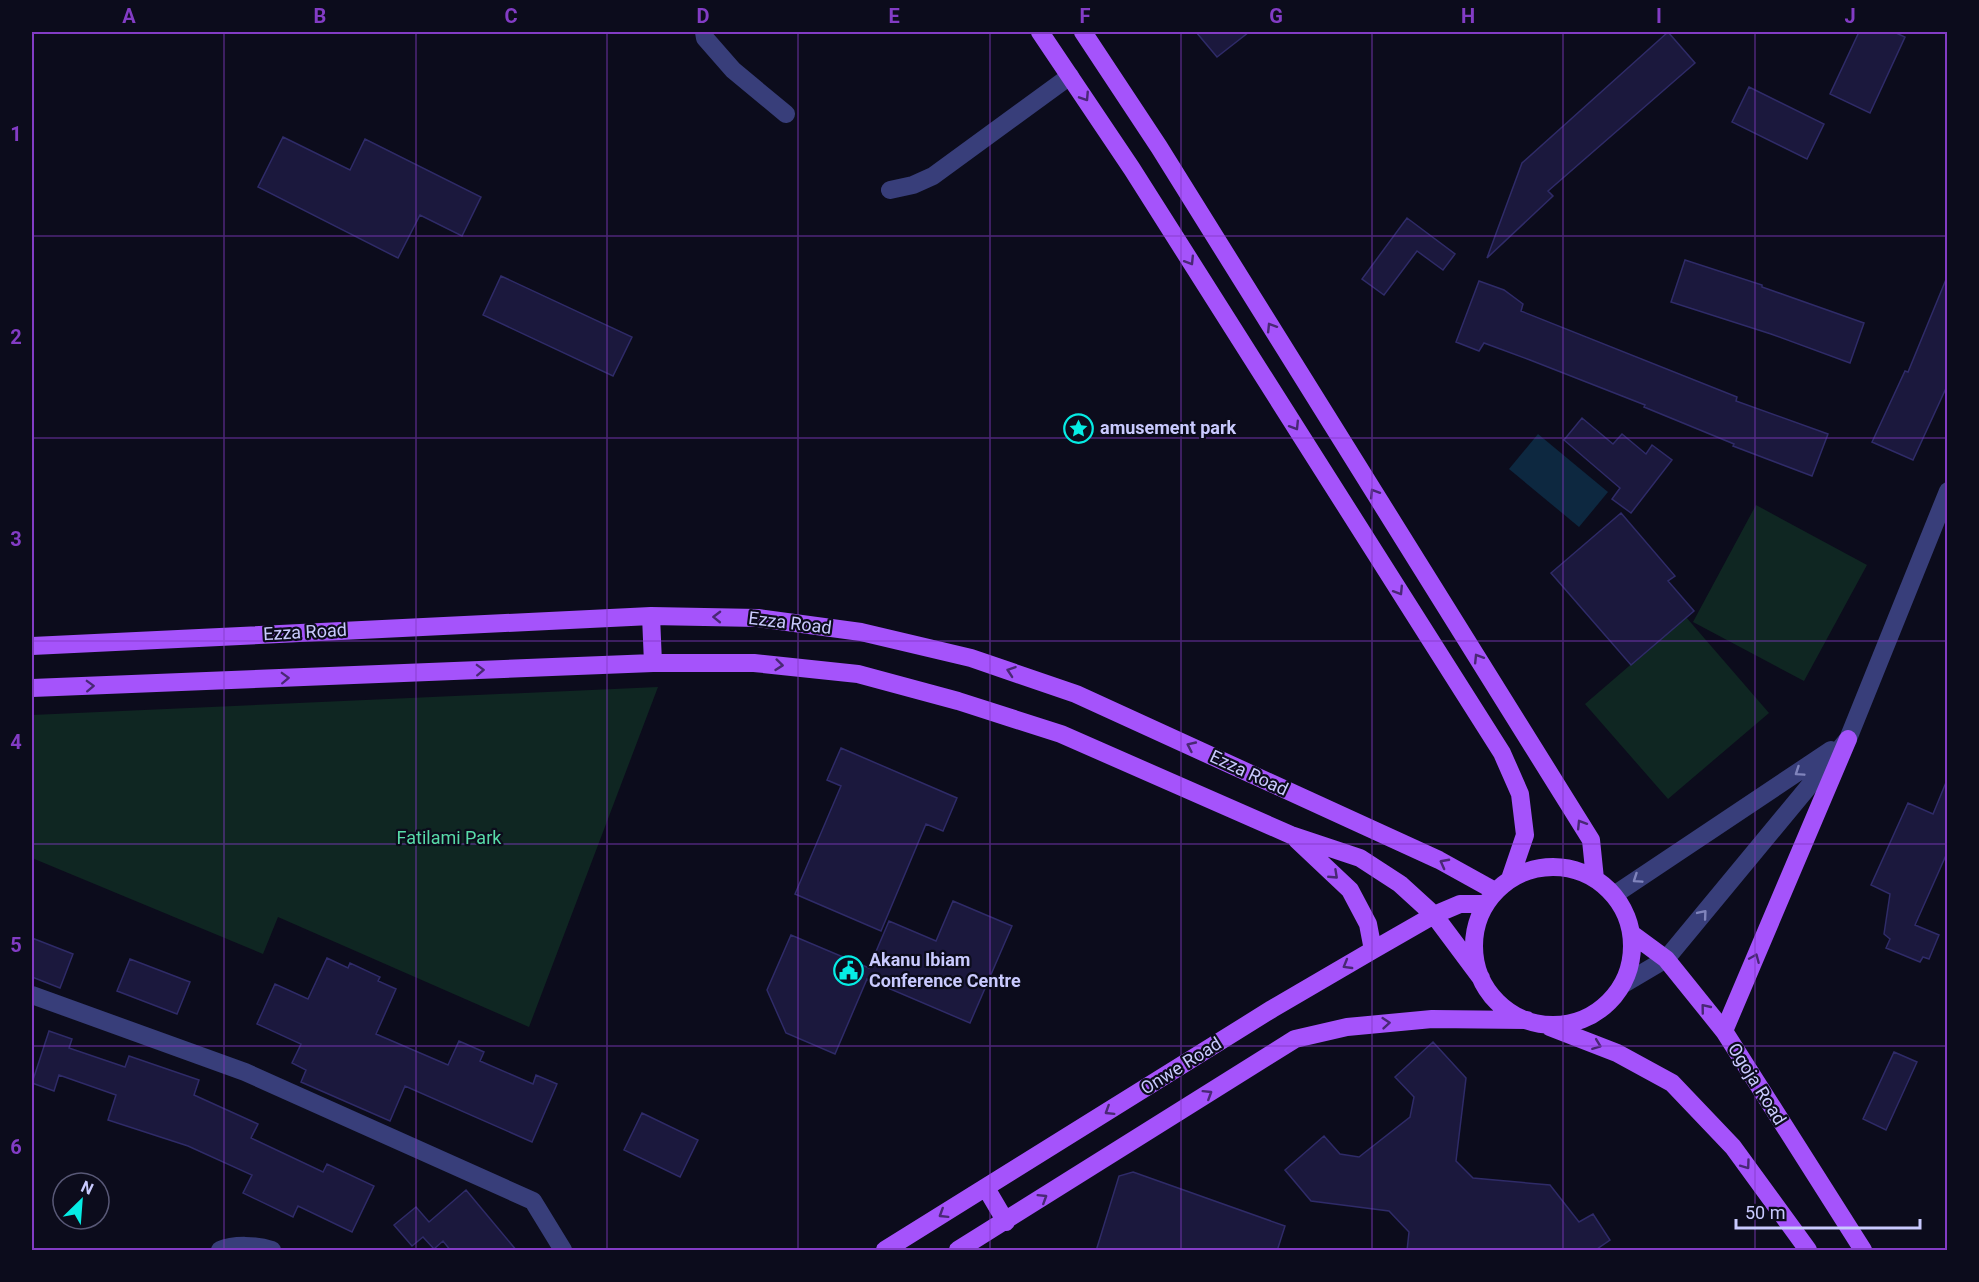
<svg xmlns="http://www.w3.org/2000/svg" width="1979" height="1282" font-family="Roboto,sans-serif">
	<style>
		.green { fill: #0f2622 }
		.water { fill: #0d2840 }
		.building { fill: #1b183d; stroke: #2f2b68; stroke-width: 1.5 }
		.lines { fill: none; stroke-linecap: round; stroke-linejoin: round }
		.minor { stroke: #383e7a; stroke-width: 18 }
		.major { stroke: #a553fb; stroke-width: 18 }
		.oneway { stroke: #492875 }
		.oneway2 { stroke: #8084bc }
		.grid { fill: none; stroke: #833cc5; stroke-width: 1.5; stroke-opacity: 0.55 }
		.labels { text-anchor: middle; stroke-width: 4.5; stroke-linejoin: round; paint-order: stroke }
		.poi-label { font-size: 18px; font-weight: bold; fill: #c9cafe; stroke: #0c0c1c; text-anchor: start }
		.street-label { font-size: 18px; fill: #c9cafe; stroke: #0c0c1c }
		.park-label { font-size: 18px; fill: #58dba8; stroke: #0c0c1c }
		.neatline { fill: none; stroke: #833cc5; stroke-width: 2 }
		.grid-label { font-size: 20px; text-anchor: middle; font-weight: bold; fill: #833cc5 }
	</style>
	<rect width="100%" height="100%" fill="#0c0c1c"/>
	<path class="green" d="M 1756,505 L 1867,565 L 1804,681 L 1693,622 Z
		M 1686,617 L 1769,713 L 1668,799 L 1585,704 Z
		M 658,687 L 529,1027 L 278,917 L 263,954 L 32,858 L 32,715 Z"/>
	<path class="water" d="M 1538,434 L 1608,492 L 1579,527 L 1509,469 Z"/>
	<path class="building" d="M 1196,32 L 1249,32 L 1217,57 Z
		M 1668,32 L 1695,63 L 1548,191 L 1553,196 L 1487,258 L 1522,163 Z
		M 1859,32 L 1894,32 L 1905,37 L 1870,113 L 1830,94 Z
		M 1749,87 L 1824,124 L 1807,159 L 1732,122 Z
		M 283,137 L 350,170 L 365,139 L 481,197 L 462,236 L 420,215 L 398,258 L 258,187 Z
		M 1407,218 L 1455,254 L 1443,270 L 1417,251 L 1384,295 L 1362,279 Z
		M 1685,260 L 1762,285 L 1762,287 L 1864,323 L 1850,363 L 1771,334 L 1671,302 Z
		M 501,276 L 632,337 L 613,376 L 483,315 Z
		M 1947,277 L 1947,386 L 1913,460 L 1872,442 L 1905,371 L 1908,372 Z
		M 1479,281 L 1504,290 L 1523,304 L 1521,311 L 1737,397 L 1736,401 L 1828,434 L 1812,476 L 1733,446 L 1734,444 L 1644,407 L 1645,405 L 1530,360 L 1484,343 L 1479,351 L 1456,342 Z
		M 1582,418 L 1613,444 L 1622,434 L 1646,454 L 1652,445 L 1672,460 L 1631,513 L 1612,499 L 1620,488 L 1564,440 Z
		M 1621,513 L 1675,576 L 1668,581 L 1694,611 L 1631,665 L 1551,573 Z
		M 841,748 L 957,798 L 943,831 L 926,824 L 881,931 L 795,894 L 841,786 L 827,780 Z
		M 1947,780 L 1947,853 L 1915,925 L 1939,935 L 1929,959 L 1923,957 L 1920,962 L 1886,948 L 1890,939 L 1884,934 L 1890,894 L 1871,885 L 1908,803 L 1933,814 Z
		M 953,901 L 1012,926 L 970,1023 L 867,979 L 835,1054 L 786,1033 L 767,990 L 791,935 L 869,968 L 889,921 L 936,941 Z
		M 32,938 L 73,954 L 60,988 L 32,977 Z
		M 327,958 L 348,968 L 350,963 L 380,977 L 378,981 L 396,989 L 376,1034 L 448,1065 L 459,1041 L 484,1052 L 480,1061 L 533,1084 L 536,1075 L 557,1084 L 532,1142 L 405,1086 L 390,1121 L 301,1082 L 306,1070 L 292,1063 L 301,1044 L 257,1024 L 275,984 L 308,999 Z
		M 130,959 L 190,982 L 177,1014 L 117,991 Z
		M 49,1031 L 72,1039 L 69,1048 L 125,1067 L 129,1056 L 199,1080 L 194,1095 L 258,1124 L 251,1138 L 323,1172 L 327,1164 L 374,1186 L 352,1232 L 298,1206 L 293,1217 L 243,1193 L 252,1175 L 188,1146 L 108,1120 L 116,1095 L 59,1075 L 54,1091 L 32,1083 Z
		M 1433,1042 L 1466,1078 L 1456,1161 L 1473,1178 L 1550,1185 L 1579,1222 L 1593,1214 L 1610,1240 L 1594,1251 L 1407,1251 L 1409,1232 L 1389,1211 L 1311,1201 L 1285,1170 L 1324,1136 L 1340,1154 L 1359,1157 L 1410,1117 L 1414,1097 L 1395,1077 Z
		M 1894,1052 L 1917,1062 L 1886,1130 L 1863,1119 Z
		M 642,1113 L 698,1140 L 680,1177 L 624,1150 Z
		M 1133,1172 L 1285,1226 L 1277,1251 L 1096,1251 L 1119,1176 Z
		M 466,1190 L 517,1251 L 451,1251 L 443,1241 L 434,1249 L 423,1237 L 412,1246 L 394,1225 L 416,1207 L 429,1222 Z"/>
	<g class="lines">
		<path class="minor" d="M 704,32 L 705,38 L 733,70 L 786,114
			M 890,190 L 913,185 L 933,176 L 1070,76
			M 1614,895 L 1831,750
			M 1622,985 L 1666,959 L 1848,739 L 1948,491
			M 32,995 L 245,1072 L 533,1201 L 563,1250
			M 220,1250 C 234,1244 257,1245 272,1250"/>
		<path class="major" d="M 1040,32 L 1132,169 L 1502,753 L 1520,794 L 1525,835 L 1510,879
			M 1083,32 L 1159,147 L 1591,840 L 1595,879
			M 651,616 L 653,663
			M 32,646 L 651,616 L 758,618 L 861,632 L 971,658 L 1076,694 L 1439,860 L 1495,891
			M 32,688 L 653,663 L 754,663 L 858,674 L 958,701 L 1061,734 L 1291,835 L 1360,858 L 1400,884 L 1434,915 L 1481,978
			M 1297,840 L 1350,890 L 1368,924 L 1373,950
			M1474 946a79 79 0 1 1 158 0a79 79 0 1 1-158 0Z
			M 1632,934 L 1666,959 L 1724,1031 L 1863,1250
			M 1550,1027 L 1617,1053 L 1672,1083 L 1733,1147 L 1808,1250
			M 1724,1031 L 1848,739
			M 986,1188 L 1006,1222
			M 885,1250 L 1272,1009 L 1373,950 L 1434,915 L 1460,904 L 1486,904
			M 958,1250 L 1295,1039 L 1347,1027 L 1432,1019 L 1527,1020"/>
	</g>
	<defs><path id="oneway-chevron" d="M-2-3.5L2.5 0L-2 3.5" fill="none" stroke-width="1.6" stroke-linecap="round" stroke-linejoin="round" transform="scale(1.5)"/></defs>
	<g class="oneway">
		<use href="#oneway-chevron" transform="translate(1085 97) rotate(57)"/>
		<use href="#oneway-chevron" transform="translate(1190 261) rotate(58)"/>
		<use href="#oneway-chevron" transform="translate(1271 327) rotate(-122)"/>
		<use href="#oneway-chevron" transform="translate(1295 426) rotate(58)"/>
		<use href="#oneway-chevron" transform="translate(1374 493) rotate(-122)"/>
		<use href="#oneway-chevron" transform="translate(1399 591) rotate(58)"/>
		<use href="#oneway-chevron" transform="translate(717 617) rotate(-179)"/>
		<use href="#oneway-chevron" transform="translate(1478 658) rotate(-122)"/>
		<use href="#oneway-chevron" transform="translate(779 665) rotate(6)"/>
		<use href="#oneway-chevron" transform="translate(480 670) rotate(-2)"/>
		<use href="#oneway-chevron" transform="translate(1011 671) rotate(-161)"/>
		<use href="#oneway-chevron" transform="translate(285 678) rotate(-2)"/>
		<use href="#oneway-chevron" transform="translate(90 686) rotate(-2)"/>
		<use href="#oneway-chevron" transform="translate(1191 746) rotate(-155)"/>
		<use href="#oneway-chevron" transform="translate(1581 824) rotate(-122)"/>
		<use href="#oneway-chevron" transform="translate(1444 863) rotate(-152)"/>
		<use href="#oneway-chevron" transform="translate(1334 875) rotate(43)"/>
		<use href="#oneway-chevron" transform="translate(1755 958) rotate(-67)"/>
		<use href="#oneway-chevron" transform="translate(1347 965) rotate(150)"/>
		<use href="#oneway-chevron" transform="translate(1705 1008) rotate(-129)"/>
		<use href="#oneway-chevron" transform="translate(1386 1023) rotate(-5)"/>
		<use href="#oneway-chevron" transform="translate(1597 1045) rotate(21)"/>
		<use href="#oneway-chevron" transform="translate(1208 1094) rotate(-32)"/>
		<use href="#oneway-chevron" transform="translate(1109 1111) rotate(148)"/>
		<use href="#oneway-chevron" transform="translate(1746 1165) rotate(54)"/>
		<use href="#oneway-chevron" transform="translate(1043 1198) rotate(-32)"/>
		<use href="#oneway-chevron" transform="translate(943 1214) rotate(148)"/>
	</g>
	<g class="oneway2">
		<use href="#oneway-chevron" transform="translate(1799 772) rotate(146)"/>
		<use href="#oneway-chevron" transform="translate(1637 879) rotate(146)"/>
		<use href="#oneway-chevron" transform="translate(1703 914) rotate(-50)"/>
	</g>
	<path class="grid" d="M 224,32 L 224,1250M 416,32 L 416,1250M 607,32 L 607,1250M 798,32 L 798,1250M 990,32 L 990,1250M 1181,32 L 1181,1250M 1372,32 L 1372,1250M 1563,32 L 1563,1250M 1755,32 L 1755,1250M 32,236 L 1948,236M 32,438 L 1948,438M 32,641 L 1948,641M 32,844 L 1948,844M 32,1046 L 1948,1046"/>
	<defs>
		<symbol id="sight-ring" viewBox="-11 -11 22 22"><circle r="9.5" fill="#0c0c1c" stroke="#06ece4" stroke-width="1.5"/><path d="M0-6L1.8-2.2L6-1.7L2.9 1.2L3.7 5.4L0 3.3L-3.7 5.4L-2.9 1.2L-6-1.7L-1.8-2.2Z" fill="#06ece4"/></symbol>
		<symbol id="civic-ring" viewBox="-11 -11 22 22"><circle r="9.5" fill="#0c0c1c" stroke="#06ece4" stroke-width="1.5"/><path d="M-.6-6.5H3V-4.5H.6V-3L4-1V1h2V6H-6V1h2V-1L-.6-3ZM-1.2 2.5V6h2.4V2.5Z" fill="#06ece4"/></symbol>
	</defs>
	<g fill-rule="evenodd">
		<use href="#sight-ring" x="1062" y="412" width="33" height="33"/>
		<use href="#civic-ring" x="832" y="954" width="33" height="33"/>
	</g>
	<g class="labels">
		<g class="poi-label">
			<text x="1100" y="434">amusement park</text>
			<text x="869" y="966">Akanu Ibiam<tspan x="869" dy="21">Conference Centre</tspan></text>
		</g>
		<g class="street-label">
			<text transform="translate(790 623) rotate(7)" y="6">Ezza Road</text>
			<text transform="translate(305 632) rotate(-3)" y="6">Ezza Road</text>
			<text transform="translate(1249 773) rotate(25)" y="6">Ezza Road</text>
			<text transform="translate(1181 1066) rotate(-32)" y="6">Onwe Road</text>
			<text transform="translate(1757 1084) rotate(58)" y="6">Ogoja Road</text>
		</g>
		<g class="park-label">
			<text x="449" y="844">Fatilami Park</text>
		</g>
	</g>
	<rect width="1979" height="1282" fill="none" stroke="#0c0c1c" stroke-width="66"/>
	<g transform="translate(81 1201) rotate(25)"><circle r="28" fill="#0c0c1c" stroke="#585876" stroke-width="1.5"/>
	<path d="M0-4.5L10 22L0 15L-10 22Z" fill="#06ece4"/>
	<text y="-9" font-size="16" font-weight="bold" text-anchor="middle" fill="#c9cafe">N</text>
	</g>
	<path d="M1736 1219v9h184v-9" fill="none" stroke="#c9cafe" stroke-width="3"/>
	<text x="1745" y="1219" font-size="18" fill="#c9cafe" stroke="#0c0c1c" stroke-width="4.5" paint-order="stroke">50 m</text>
	<rect x="33" y="33" width="1913" height="1216" class="neatline"/>
	<g class="grid-label">
		<text x="129" y="23">A</text>
		<text x="320" y="23">B</text>
		<text x="511" y="23">C</text>
		<text x="703" y="23">D</text>
		<text x="894" y="23">E</text>
		<text x="1085" y="23">F</text>
		<text x="1276" y="23">G</text>
		<text x="1468" y="23">H</text>
		<text x="1659" y="23">I</text>
		<text x="1850" y="23">J</text>
		<text x="16" y="141">1</text>
		<text x="16" y="344">2</text>
		<text x="16" y="546">3</text>
		<text x="16" y="749">4</text>
		<text x="16" y="952">5</text>
		<text x="16" y="1154">6</text>
	</g>
</svg>
